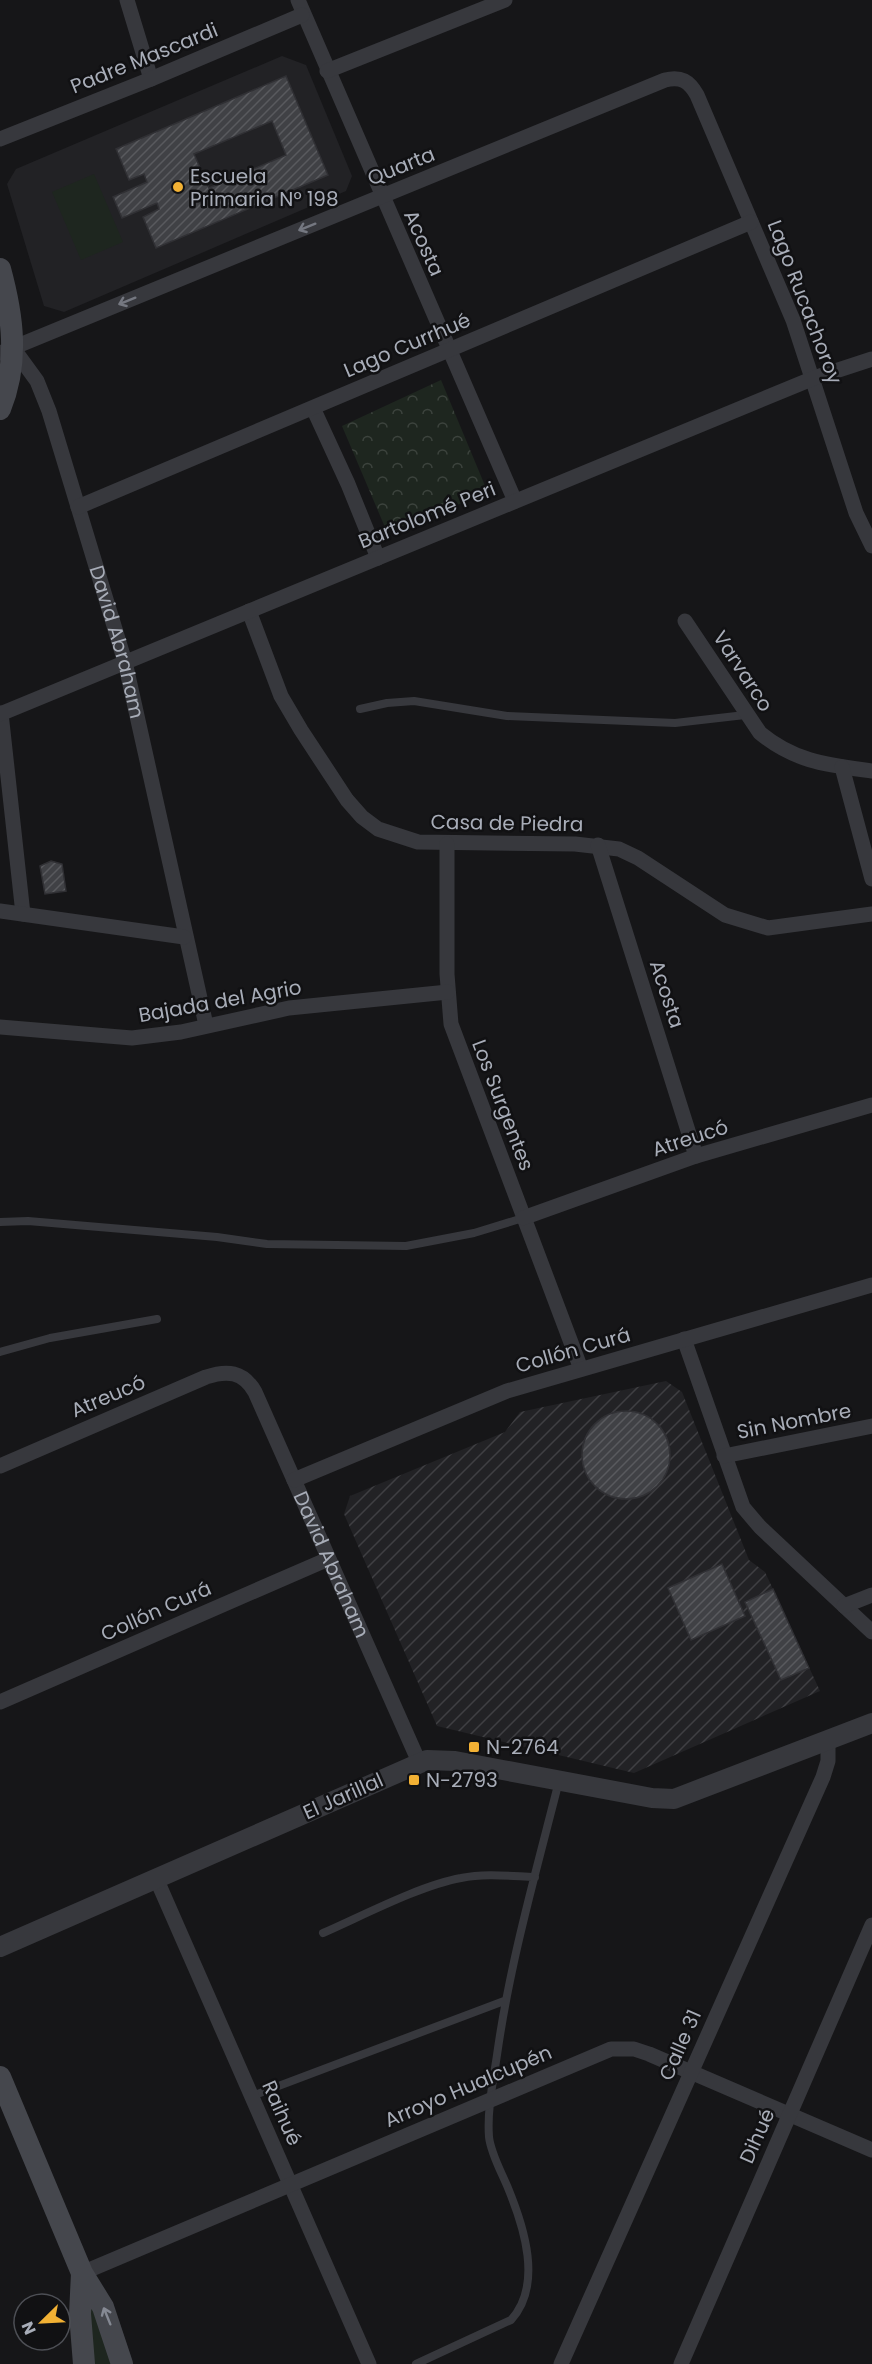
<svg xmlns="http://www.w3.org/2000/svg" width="872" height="2364" font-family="Poppins,sans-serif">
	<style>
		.built { fill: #222225 }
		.industrial { fill: url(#industrial-furrows) }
		.grass { fill: #1e261f }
		.park { fill: url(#park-crowns) }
		.building { fill: url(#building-hatch); stroke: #303034; stroke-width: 1.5; fill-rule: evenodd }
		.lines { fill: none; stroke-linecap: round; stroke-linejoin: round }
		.service { stroke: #37383d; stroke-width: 8 }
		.minor { stroke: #37383d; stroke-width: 15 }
		.tertiary { stroke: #37383d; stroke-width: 20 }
		.secondary { stroke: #45474d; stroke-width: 22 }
		.oneway { stroke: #757881 }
		.oneway2 { stroke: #858993 }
		.poi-dot { fill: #f2b134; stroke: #111113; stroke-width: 2 }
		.labels { text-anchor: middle; stroke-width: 5; stroke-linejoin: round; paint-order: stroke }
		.street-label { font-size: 20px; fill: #a8adb8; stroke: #111113 }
		.poi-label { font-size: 20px; fill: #a8adb8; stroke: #111113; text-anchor: start }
	</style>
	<defs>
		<pattern id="industrial-furrows" width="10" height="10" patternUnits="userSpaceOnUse" patternTransform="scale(1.5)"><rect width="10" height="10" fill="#222225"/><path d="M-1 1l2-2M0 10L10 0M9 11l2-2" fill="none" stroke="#3f3f43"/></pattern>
		<pattern id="park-crowns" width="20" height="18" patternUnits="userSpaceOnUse" patternTransform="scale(1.5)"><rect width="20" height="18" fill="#1e261f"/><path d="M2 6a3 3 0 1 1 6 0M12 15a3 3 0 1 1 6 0" fill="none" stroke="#3c433d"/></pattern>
		<pattern id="building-hatch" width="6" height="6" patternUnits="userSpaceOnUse" patternTransform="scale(1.5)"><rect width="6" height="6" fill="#404145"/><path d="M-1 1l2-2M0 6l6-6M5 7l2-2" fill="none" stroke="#595a5e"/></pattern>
	</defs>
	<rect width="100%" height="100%" fill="#161618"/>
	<path class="built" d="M 282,56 L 306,65 L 352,176 L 346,191 L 64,312 L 44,306 L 7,184 L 16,169 Z"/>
	<path class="industrial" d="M 666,1381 L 682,1392 L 749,1560 L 765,1572 L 820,1691 L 634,1773 L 437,1726 L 344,1514 L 350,1496 L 505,1432 L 520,1412 Z"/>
	<path class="grass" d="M 94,174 L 123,242 L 81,260 L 52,192 Z
		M 90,2304 L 115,2364 L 92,2364 Z"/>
	<path class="park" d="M 441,380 L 488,493 L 387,532 L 342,426 Z"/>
	<path class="building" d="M 286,76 L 328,175 L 156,248 L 143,217 L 159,209 L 157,203 L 122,218 L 113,197 L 147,182 L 144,174 L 129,180 L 116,149 ZM 272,121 L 286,155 L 209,188 L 194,154 Z
		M 51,861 L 62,864 L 66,891 L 45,894 L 40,866 Z
		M582 1455a44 44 0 1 1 88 0a44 44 0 1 1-88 0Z
		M 722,1564 L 745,1616 L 691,1640 L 668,1588 Z
		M 773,1589 L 809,1668 L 781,1680 L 745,1602 Z"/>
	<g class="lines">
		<path class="service" d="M 360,709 L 387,703 L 414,701 L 507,716 L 675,723 L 745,715
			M 0,1222 L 28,1221 L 217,1237 L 267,1244 L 406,1246 L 474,1233 L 523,1218
			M 0,1352 L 50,1338 L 157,1319
			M 323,1933 C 362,1916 421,1885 461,1878 C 485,1873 510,1876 535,1877
			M 252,2096 L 504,2001
			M 416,2364 L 511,2320 C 543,2285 524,2227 508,2188 C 501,2171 491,2154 489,2137 C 487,2110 493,2082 497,2055 C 510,1962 536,1872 559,1781"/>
		<g class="minor">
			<path d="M 127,0 L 151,79"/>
			<path d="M 298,0 L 515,501"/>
			<path d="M 327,71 L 505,0"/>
			<path d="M 0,139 L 151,79 L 302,15"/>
			<path id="s1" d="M 13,348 L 37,381 L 49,411 L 125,662 L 206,1025"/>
			<path d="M 0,353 L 665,80 C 681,76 689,81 697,95 L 793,320 L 856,513 L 872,546"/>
			<path d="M 313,408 L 348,484 L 378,558"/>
			<path d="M 78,507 L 751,222"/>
			<path d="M 249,611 L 281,696 L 301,730 L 347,800 L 362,817 L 378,829 L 418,842 L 575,844 L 619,849 L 638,858 L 725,915 L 768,928 L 872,914"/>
			<path d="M 685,621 L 760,733 C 795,762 828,765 872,771"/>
			<path d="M 1,713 L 23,914"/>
			<path d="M 0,714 L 814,378 L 872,359"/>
			<path d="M 842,767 L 872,879"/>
			<path d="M 447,844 L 447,974 L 451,1024 L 581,1369"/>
			<path d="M 598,845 L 696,1156"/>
			<path d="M 0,911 L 184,937"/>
			<path d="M 0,1027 L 132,1038 L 181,1032 L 289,1008 L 448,992"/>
			<path d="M 523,1218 L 696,1156 L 872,1105"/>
			<path d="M 684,1339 L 743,1507 L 760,1527 L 872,1632"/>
			<path d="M 724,1456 L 872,1426"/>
			<path id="s2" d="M 0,1466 L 206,1377 C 227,1370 243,1371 255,1392 L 419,1762"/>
			<path d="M 294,1480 L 507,1391 L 872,1285"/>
			<path d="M 844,1606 L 872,1595"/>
			<path d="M 0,1702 L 328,1559"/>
			<path d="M 156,1878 L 369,2364"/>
			<path d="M 82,2273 L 611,2049 L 634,2049 L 649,2054 L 872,2150"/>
			<path d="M 561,2364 L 823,1777 L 828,1761 L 828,1740"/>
			<path d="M 681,2364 L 872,1925"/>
		</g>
		<path class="tertiary" d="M 0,1947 L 427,1760 L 455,1761 L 652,1798 L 674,1799 L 872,1723"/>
		<path class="secondary" d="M 0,269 C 13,317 19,362 0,409
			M 0,2077 L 82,2273 L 103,2307 L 122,2364
			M 82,2273 L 80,2314 L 84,2364"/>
	</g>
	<defs><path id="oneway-shaft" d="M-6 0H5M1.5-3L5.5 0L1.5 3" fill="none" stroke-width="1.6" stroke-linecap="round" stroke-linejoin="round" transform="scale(1.5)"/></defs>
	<g class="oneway">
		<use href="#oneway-shaft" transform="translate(307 227) rotate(158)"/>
		<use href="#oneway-shaft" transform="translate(127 301) rotate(158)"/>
	</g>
	<use class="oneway2" href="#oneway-shaft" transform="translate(107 2316) rotate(-112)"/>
	<g class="poi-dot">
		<circle cx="178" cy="187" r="6"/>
		<rect x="468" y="1741" width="12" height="12" rx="3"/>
		<rect x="408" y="1774" width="12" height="12" rx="3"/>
	</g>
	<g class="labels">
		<g class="street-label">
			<text transform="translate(144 58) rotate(-22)" y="7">Padre Mascardi</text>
			<text transform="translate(401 166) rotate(-22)" y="7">Quarta</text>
			<text transform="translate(424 243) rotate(66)" y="7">Acosta</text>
			<text transform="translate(805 302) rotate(69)" y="7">Lago Rucachoroy</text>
			<text transform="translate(407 345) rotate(-23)" y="7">Lago Currhué</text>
			<text transform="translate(427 515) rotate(-22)" y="7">Bartolomé Peri</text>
			<text dy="7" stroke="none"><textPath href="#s1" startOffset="314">David Abraham</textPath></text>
			<text transform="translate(743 671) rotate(57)" y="7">Varvarco</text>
			<text transform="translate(507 823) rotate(1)" y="7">Casa de Piedra</text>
			<text transform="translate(667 994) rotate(72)" y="7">Acosta</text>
			<text transform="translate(220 1001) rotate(-10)" y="7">Bajada del Agrio</text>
			<text transform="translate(503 1105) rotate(69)" y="7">Los Surgentes</text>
			<text transform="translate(690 1138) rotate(-18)" y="7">Atreucó</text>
			<text transform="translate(573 1350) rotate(-16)" y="7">Collón Curá</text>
			<text transform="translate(108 1396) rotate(-23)" y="7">Atreucó</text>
			<text transform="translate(794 1421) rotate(-11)" y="7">Sin Nombre</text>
			<text dy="7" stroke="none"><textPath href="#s2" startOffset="470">David Abraham</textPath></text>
			<text transform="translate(156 1611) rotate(-24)" y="7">Collón Curá</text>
			<text transform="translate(343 1796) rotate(-24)" y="7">El Jarillal</text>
			<text transform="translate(680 2045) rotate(-66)" y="7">Calle 31</text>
			<text transform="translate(468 2086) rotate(-23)" y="7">Arroyo Hualcupén</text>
			<text transform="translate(282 2113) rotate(66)" y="7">Raihué</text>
			<text transform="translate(757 2136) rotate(-66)" y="7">Dihué</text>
		</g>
		<g class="poi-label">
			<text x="190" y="183">Escuela<tspan x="190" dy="23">Primaria N° 198</tspan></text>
			<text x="486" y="1754">N-2764</text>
			<text x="426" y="1787">N-2793</text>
		</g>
	</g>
	<g transform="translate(42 2322) rotate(246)"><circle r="28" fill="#111113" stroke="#4d4f55" stroke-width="1.5"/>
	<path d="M0-4.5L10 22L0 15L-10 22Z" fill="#f2b134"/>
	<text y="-9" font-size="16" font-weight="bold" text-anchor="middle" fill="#a8adb8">N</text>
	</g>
</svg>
